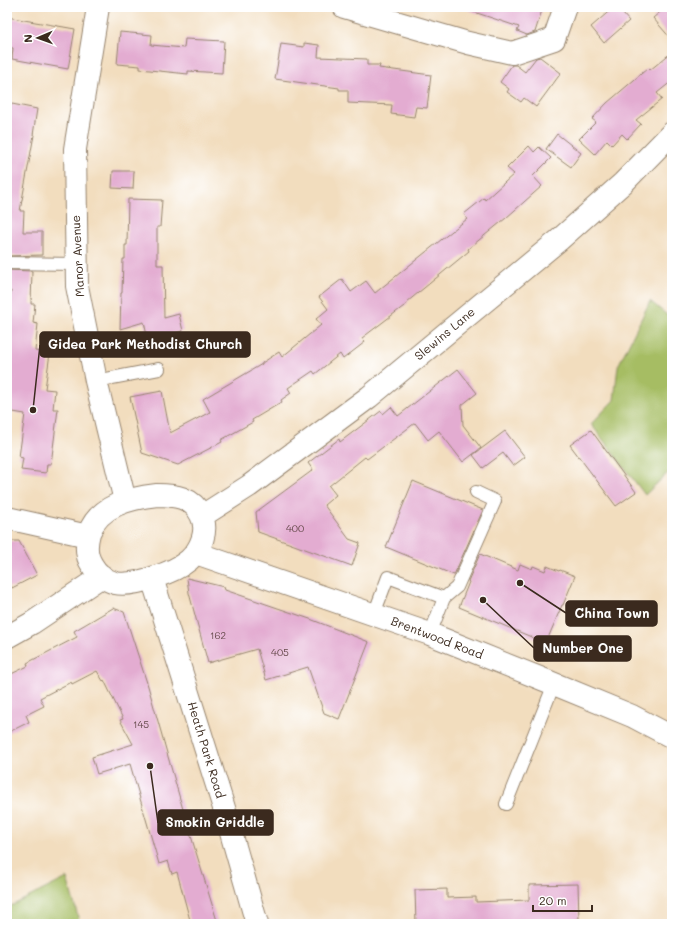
<svg xmlns="http://www.w3.org/2000/svg" width="679" height="931" font-family="Mali,sans-serif">
	<style>
		.green { fill: #a6bd63; stroke: #707440 }
		.building { fill: #e3acd1 }
		.lines { fill: none; stroke-linecap: round; stroke-linejoin: round }
		.service-casing { stroke: #96846e; stroke-width: 14 }
		.minor-casing { stroke: #96846e; stroke-width: 24 }
		.tertiary-casing { stroke: #96846e; stroke-width: 24 }
		.service { stroke: #fff; stroke-width: 12 }
		.minor { stroke: #fff; stroke-width: 22 }
		.tertiary { stroke: #fff; stroke-width: 22 }
		.labels { text-anchor: middle; stroke-width: 3.5; stroke-linejoin: round; paint-order: stroke }
		.number-label { font-size: 10px; fill: #654a4b }
		.street-label { font-size: 12px; fill: #3b2a1e; stroke: #fff }
		.leader { fill: none; stroke: #3b2a1e; stroke-width: 1.5 }
		.callout-dot { fill: #3b2a1e; stroke: #fff; stroke-width: 1.5 }
		.callout { fill: #3b2a1e; stroke: #3b2a1e; stroke-width: 1.5 }
		.callout-label { font-size: 13px; text-anchor: middle; font-weight: bold; fill: #fff }
	</style>
	<rect width="100%" height="100%" fill="#fff"/>
	<filter id="ink" filterUnits="userSpaceOnUse"><feTurbulence type="fractalNoise" baseFrequency=".025" numOctaves="2"/><feDisplacementMap in="SourceGraphic" scale="8" xChannelSelector="R" yChannelSelector="G"/><feConvolveMatrix kernelMatrix="1 2 1 2 8 2 1 2 1" color-interpolation-filters="sRGB"/></filter>
	<filter id="wash" filterUnits="userSpaceOnUse"><feTurbulence type="fractalNoise" baseFrequency=".012" numOctaves="4" result="noise"/><feDisplacementMap in="SourceGraphic" scale="16" xChannelSelector="R" yChannelSelector="G"/><feGaussianBlur stdDeviation="0.9" result="paint"/><feColorMatrix in="noise" values="0 0 0 0 0 0 0 0 0 0 0 0 0 0 0 0 0 1.4 0 .05"/><feComposite in="paint" operator="in"/></filter>
	<g filter="url(#wash)">
		<rect width="100%" height="100%" fill="#f2ddbe"/>
		<path class="green" d="M 650,301 L 672,319 L 672,469 L 645,495 L 591,424 L 614,400 L 618,366 Z
			M 67,878 L 80,924 L 7,924 L 7,908 Z"/>
		<g id="blocks">
			<path class="building" d="M 468,7 L 543,7 L 535,32 L 527,35 L 517,31 L 519,27 L 468,10 Z
				M 614,7 L 617,7 L 629,21 L 604,43 L 591,27 Z
				M 666,7 L 672,7 L 672,40 L 653,18 Z
				M 7,17 L 75,29 L 68,69 L 12,59 L 13,48 L 7,47 Z
				M 120,32 L 152,35 L 151,45 L 184,48 L 185,39 L 224,41 L 222,73 L 188,71 L 188,74 L 140,69 L 140,66 L 117,64 Z
				M 304,43 L 319,45 L 318,57 L 367,59 L 367,65 L 380,65 L 379,68 L 431,75 L 427,108 L 416,107 L 414,117 L 391,114 L 392,105 L 348,103 L 348,90 L 339,90 L 339,88 L 275,79 L 281,44 L 304,47 Z
				M 672,52 L 672,81 L 657,93 L 662,99 L 636,120 L 641,124 L 627,139 L 622,134 L 612,145 L 607,140 L 595,154 L 579,139 L 596,122 L 592,119 L 607,103 L 648,68 L 650,70 Z
				M 540,57 L 561,73 L 536,107 L 524,98 L 521,102 L 507,92 L 509,89 L 500,82 L 512,65 L 516,65 L 525,72 L 536,58 Z
				M 7,103 L 37,109 L 33,135 L 34,135 L 20,211 L 24,211 L 23,232 L 42,232 L 42,255 L 7,256 Z
				M 557,134 L 581,153 L 571,167 L 546,149 Z
				M 529,146 L 534,152 L 539,147 L 551,158 L 533,176 L 542,186 L 506,218 L 468,249 L 469,251 L 407,302 L 408,303 L 362,338 L 365,342 L 343,359 L 340,354 L 315,374 L 313,371 L 288,388 L 291,393 L 281,400 L 282,402 L 252,420 L 253,422 L 221,440 L 222,442 L 178,465 L 142,453 L 130,397 L 162,391 L 170,433 L 210,412 L 203,399 L 262,364 L 262,363 L 279,352 L 282,357 L 321,325 L 316,319 L 328,309 L 319,297 L 342,279 L 351,292 L 366,281 L 375,293 L 467,219 L 464,214 L 484,198 L 485,200 L 514,174 L 507,168 Z
				M 113,171 L 134,171 L 133,189 L 112,188 Z
				M 128,199 L 162,200 L 160,227 L 157,227 L 157,265 L 163,265 L 164,318 L 179,314 L 183,331 L 148,340 L 144,322 L 120,329 L 121,293 L 122,293 L 123,259 L 125,259 L 125,245 L 127,245 Z
				M 7,270 L 32,271 L 31,304 L 35,304 L 33,323 L 38,324 L 35,351 L 50,353 L 45,389 L 55,390 L 53,409 L 58,409 L 51,464 L 47,464 L 46,473 L 21,470 L 23,458 L 19,457 L 25,414 L 7,411 L 7,328 L 11,291 L 7,291 Z
				M 458,369 L 477,393 L 462,405 L 463,425 L 481,448 L 463,462 L 439,431 L 428,440 L 415,423 L 367,459 L 365,457 L 329,486 L 336,495 L 324,505 L 349,539 L 360,543 L 352,566 L 258,532 L 256,512 L 313,470 L 308,463 L 339,439 L 340,442 L 381,411 L 383,414 L 391,407 L 398,416 Z
				M 591,430 L 636,492 L 616,506 L 570,445 Z
				M 505,431 L 525,457 L 513,466 L 503,453 L 483,468 L 473,455 Z
				M 413,481 L 483,510 L 454,575 L 386,547 Z
				M 7,541 L 19,541 L 37,575 L 12,588 L 11,586 L 7,588 Z
				M 480,554 L 518,570 L 520,564 L 532,569 L 533,566 L 545,571 L 547,566 L 559,571 L 560,570 L 575,576 L 563,605 L 562,605 L 546,643 L 459,607 L 469,582 L 468,581 Z
				M 187,578 L 224,587 L 225,590 L 310,619 L 369,642 L 339,719 L 324,713 L 308,667 L 266,680 L 257,649 L 208,663 L 189,593 Z
				M 113,608 L 124,612 L 148,686 L 184,813 L 218,924 L 191,924 L 177,872 L 172,874 L 168,861 L 159,864 L 130,764 L 97,774 L 92,757 L 133,744 L 120,720 L 123,719 L 104,680 L 103,681 L 97,671 L 72,684 L 71,682 L 40,698 L 44,706 L 26,715 L 29,722 L 7,733 L 7,676 L 28,666 L 27,663 L 77,637 L 74,631 Z
				M 578,884 L 579,919 L 568,920 L 568,924 L 416,924 L 415,890 L 447,889 L 447,898 L 476,897 L 476,902 L 529,900 L 529,885 Z"/>
		</g>
	</g>
	<g filter="url(#ink)">
		<use href="#blocks" fill-opacity="0" stroke="#96846e" stroke-width="1"/>
		<g class="lines">
			<defs>
				<path id="service" d="M 7,263 L 76,264
					M 96,381 L 159,369
					M 374,614 L 388,577 L 444,598
					M 430,634 L 444,598 L 457,587 L 495,501 L 476,492
					M 506,804 L 554,684"/>
				<path id="minor" d="M 98,7 L 75,149 L 77,286 L 96,381 L 125,501
					M 344,7 L 468,43 L 512,53 L 554,39 L 565,7"/>
				<path id="tertiary" d="M 157,495 C 175,495 192,497 201,515 C 209,530 201,549 189,560 C 175,572 134,587 115,583 C 105,580 97,574 92,565 C 85,555 86,544 89,533 C 99,505 131,498 157,495 Z
					M 202,516 L 249,486 L 369,397 L 559,240 L 623,183 L 672,133
					M 7,518 L 88,536
					M 196,553 L 430,634 L 547,681 L 632,716 L 672,737
					M 152,578 L 224,808 L 257,924
					M 7,637 L 32,623 L 102,576"/>
			</defs>
			<use href="#service" class="service-casing"/>
			<use href="#minor" class="minor-casing"/>
			<use href="#tertiary" class="tertiary-casing"/>
			<use href="#service" class="service"/>
			<use href="#minor" class="minor"/>
			<use href="#tertiary" class="tertiary"/>
		</g>
	</g>
	<g class="labels">
		<g class="number-label">
			<text x="295" y="532">400</text>
			<text x="218" y="639">162</text>
			<text x="280" y="656">405</text>
			<text x="141" y="728">145</text>
		</g>
		<g class="street-label">
			<text transform="translate(78 256) rotate(-93)" y="4">Manor Avenue</text>
			<text transform="translate(445 334) rotate(-40)" y="4">Slewins Lane</text>
			<text transform="translate(437 638) rotate(21)" y="4">Brentwood Road</text>
			<text transform="translate(206 750) rotate(73)" y="4">Heath Park Road</text>
		</g>
	</g>
	<path class="leader" d="M33 410L40 345M520 583L566 613M483 600L534 648M150 766L158 823"/>
	<g class="callout-dot">
		<circle cx="33" cy="410" r="4"/>
		<circle cx="520" cy="583" r="4"/>
		<circle cx="483" cy="600" r="4"/>
		<circle cx="150" cy="766" r="4"/>
	</g>
	<g class="callout">
		<rect x="40" y="332" width="210" height="25" rx="4"/>
		<rect x="566" y="601" width="91" height="25" rx="4"/>
		<rect x="534" y="636" width="97" height="25" rx="4"/>
		<rect x="158" y="810" width="115" height="25" rx="4"/>
	</g>
	<g class="callout-label">
		<text x="145" y="349">Gidea Park Methodist Church</text>
		<text x="612" y="618">China Town</text>
		<text x="583" y="653">Number One</text>
		<text x="215" y="827">Smokin Griddle</text>
	</g>
	<rect width="679" height="931" fill="none" stroke="#fff" stroke-width="24"/>
	<g transform="translate(38 38) rotate(268)" stroke="#ffffff" stroke-width="3" paint-order="stroke">
	<path d="M0-3L7 15L0 10L-7 15Z" fill="#3b2a1e"/>
	<text y="-6" font-size="11" font-weight="bold" text-anchor="middle" fill="#3b2a1e">N</text>
	</g>
	<path d="M533 905v6h59v-6" fill="none" stroke="#3b2a1e" stroke-width="2"/>
	<text x="539" y="905" font-size="12" fill="#3b2a1e" stroke="#ffffff" stroke-width="3" paint-order="stroke">20 m</text>
</svg>
